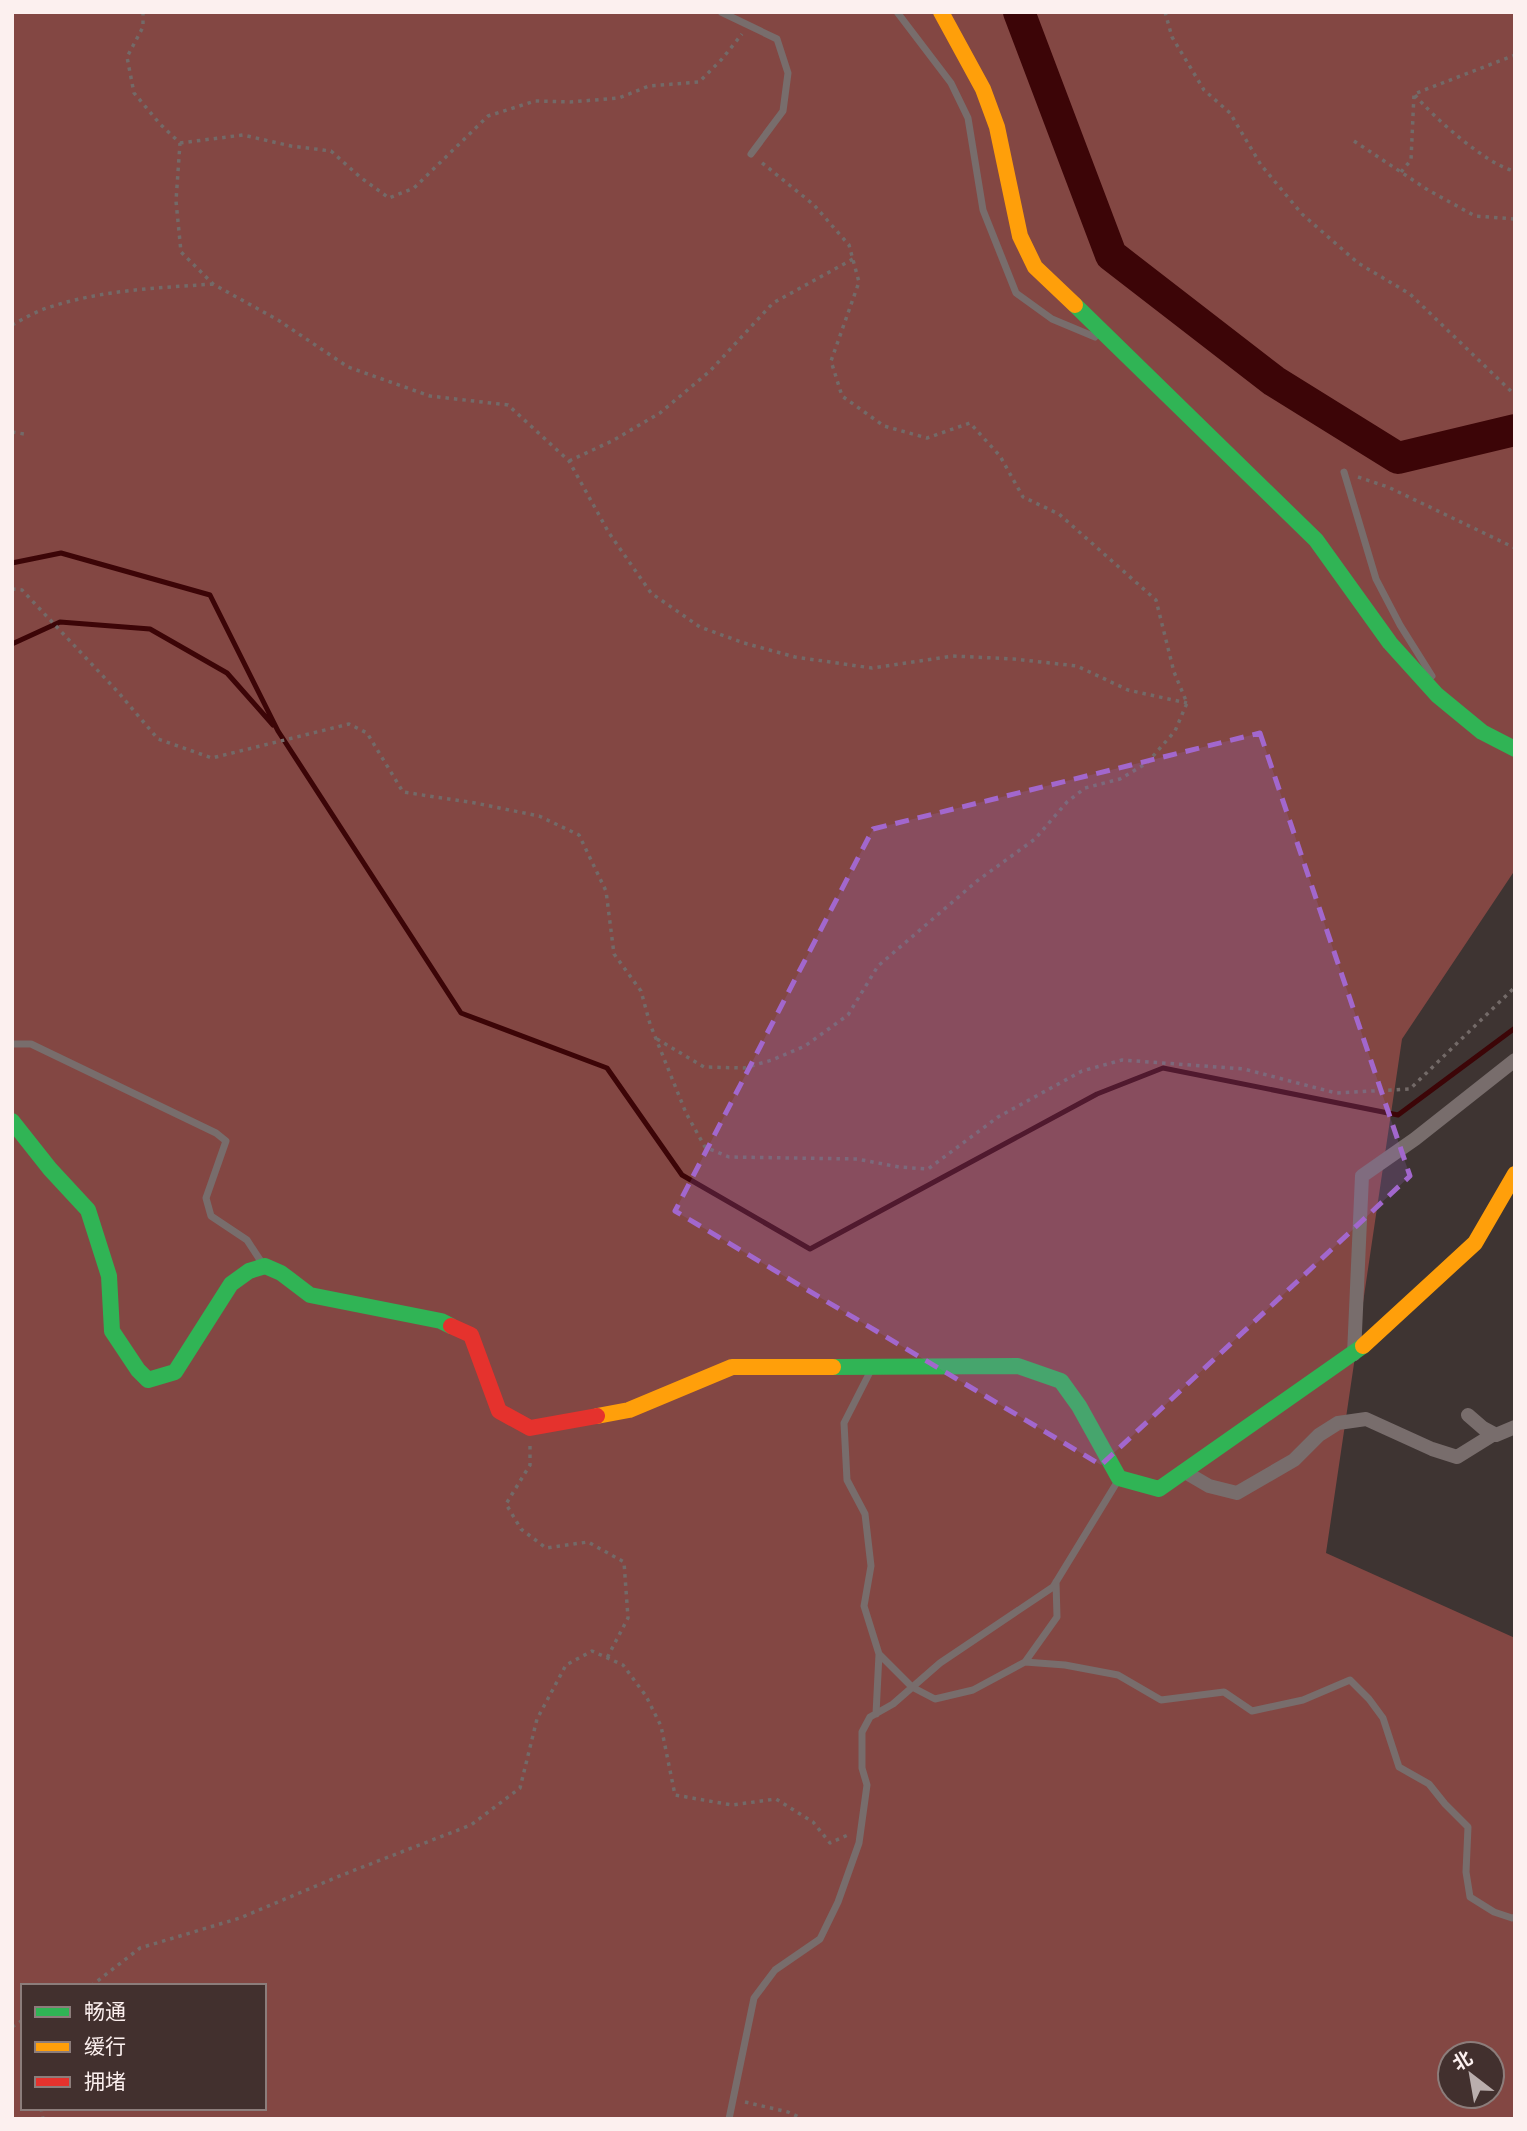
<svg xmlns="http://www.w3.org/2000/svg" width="1527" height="2131" font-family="Helvetica,'Noto Sans SC',sans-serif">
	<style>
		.forest { fill: #834743; fill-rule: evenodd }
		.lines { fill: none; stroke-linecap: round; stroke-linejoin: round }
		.stream { stroke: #3c0507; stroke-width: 5 }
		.river { stroke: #3c0507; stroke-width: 32 }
		.path { stroke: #736a68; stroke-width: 3.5; stroke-dasharray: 3.5 5; stroke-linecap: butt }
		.lane { stroke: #786d6c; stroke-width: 7 }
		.street { stroke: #786d6c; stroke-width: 14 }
		.fast { stroke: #30b455; stroke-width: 16 }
		.slow { stroke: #ff9f0a; stroke-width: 16 }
		.jam { stroke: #e5322d; stroke-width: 16 }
		.marked { fill: #a267cd; fill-opacity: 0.2; stroke: #a267cd; stroke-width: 5; stroke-dasharray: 14 9; stroke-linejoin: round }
	</style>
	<rect width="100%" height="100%" fill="#3e3432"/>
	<path class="forest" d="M 12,12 L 1515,12 L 1515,870 L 1402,1039 L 1326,1553 L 1515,1638 L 1515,2119 L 12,2119 ZM 23,1986 L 264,1986 L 264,2108 L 23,2108 ZM 1450,2054 L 1492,2054 L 1492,2096 L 1450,2096 Z"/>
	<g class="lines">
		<path class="stream" d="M 12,563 L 61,553 L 210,595 L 278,731 L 461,1013 L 607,1068 L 682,1175 L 810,1249 L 1097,1094 L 1163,1068 L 1398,1115 L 1515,1028
			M 12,644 L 60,622 L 150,629 L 227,673 L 273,725"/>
		<path class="river" d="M 1019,12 L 1111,255 L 1274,381 L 1398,458 L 1515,430"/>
		<path class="path" d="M 143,12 L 143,27 L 127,57 L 134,93 L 160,124 L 180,143 L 176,201 L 181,252 L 213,284 L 278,320 L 348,367 L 430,396 L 508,405 L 569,461 L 609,533 L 651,593 L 700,627 L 744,643 L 795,657 L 872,668 L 953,656 L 1014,659 L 1077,666 L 1128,690 L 1187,703
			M 1165,12 L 1172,37 L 1204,90 L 1230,113 L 1261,165 L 1302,214 L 1358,263 L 1410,294 L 1515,395
			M 1415,95 C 1433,117 1488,166 1515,171
			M 1354,141 L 1428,190 L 1475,216 L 1515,219
			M 180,143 L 243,135 L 291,146 L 331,151 L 360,177 L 389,198 L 414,188 L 488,116 L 535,101 L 570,102 L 619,98 L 649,86 L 699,82 L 722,59 L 742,34
			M 1401,172 L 1411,160 L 1414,94 L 1515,55
			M 12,325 C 23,319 35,312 47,308 C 100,290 157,288 213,284
			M 12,432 L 24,434
			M 569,461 L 612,441 L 660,413 L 710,371 L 773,303 L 853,259
			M 1358,477 L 1388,487 L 1515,548
			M 12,589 L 22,590 L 118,692 L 158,739 L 212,758 L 349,724 L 367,733 L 403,792 L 475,803 L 539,816 L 579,835 L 606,891 L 614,954 L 641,991 L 650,1024 L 686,1113 L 705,1147 L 729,1157 L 857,1159 L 899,1167 L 928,1169 L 998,1117 L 1082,1071 L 1122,1060 L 1244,1069 L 1336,1093 L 1410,1089 L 1515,987
			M 657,1039 L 704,1067 L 744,1068 L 772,1060 L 805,1046 L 848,1015 L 878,966 L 977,881 L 1035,839 L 1067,802 L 1085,788 L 1120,779 L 1147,763 L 1175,731 L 1187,703 L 1174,672 L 1156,600 L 1059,514 L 1023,497 L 1000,456 L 970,423 L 927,438 L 884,426 L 842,396 L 831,361 L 859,282 L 849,245 L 814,205 L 761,162
			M 530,1446 L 530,1465 L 506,1504 L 521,1529 L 546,1548 L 588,1542 L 624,1562 L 628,1618 L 607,1658
			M 91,1986 L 140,1948 L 240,1918 L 342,1875 L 471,1825 L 520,1788 L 537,1719 L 566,1665 L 592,1651 L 623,1665 L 646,1696 L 661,1726 L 675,1795 L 732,1805 L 776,1799 L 813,1822 L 830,1843 L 850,1834
			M 12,2027 L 23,2020
			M 745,2102 L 788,2112 L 803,2119
			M 41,2108 L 43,2119"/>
		<path class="lane" d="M 721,12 L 777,39 L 788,73 L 783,111 L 751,154
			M 897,12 L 951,83 L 968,118 L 983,210 L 1016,293 L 1052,319 L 1095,337
			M 1344,472 L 1376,579 L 1400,625 L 1432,676
			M 12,1044 L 31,1044 L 216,1133 L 226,1141 L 206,1198 L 211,1216 L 247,1240 L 262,1263
			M 871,1370 L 844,1423 L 847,1480 L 865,1514 L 871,1566 L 864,1606 L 879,1654 L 912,1687 L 935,1699 L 973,1690 L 1025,1662 L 1057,1617 L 1056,1582
			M 1025,1662 L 1065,1665 L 1118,1675 L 1161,1700 L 1224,1692 L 1252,1711 L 1303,1700 L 1350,1680 L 1369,1699 L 1383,1718 L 1399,1767 L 1429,1784 L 1445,1804 L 1468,1827 L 1466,1872 L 1470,1897 L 1494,1912 L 1512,1918 L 1515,1917
			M 876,1714 L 879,1654
			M 729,2119 L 754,1998 L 775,1970 L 820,1939 L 838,1902 L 859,1843 L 867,1785 L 862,1768 L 862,1732 L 870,1717 L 893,1704 L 940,1663 L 1053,1587 L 1119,1479"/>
		<path class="street" d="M 1354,1354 L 1362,1176 L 1415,1139 L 1515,1060
			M 1468,1415 L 1483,1428 L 1496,1435 L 1515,1427
			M 1185,1472 L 1209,1486 L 1237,1493 L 1294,1460 L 1319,1435 L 1338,1423 L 1366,1419 L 1432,1449 L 1457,1457 L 1494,1434"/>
		<path class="fast" d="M 1075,305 L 1316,540 L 1390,643 L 1437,695 L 1482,732 L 1515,749
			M 12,1121 L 50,1169 L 88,1210 L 109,1276 L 112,1331 L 138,1370 L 148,1380 L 175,1372 L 231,1284 L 249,1271 L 265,1266 L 281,1273 L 310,1295 L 441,1321 L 451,1326
			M 833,1367 L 1018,1366 L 1061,1381 L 1079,1406 L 1119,1478 L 1159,1489 L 1363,1346"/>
		<path class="slow" d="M 941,12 L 983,89 L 997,127 L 1020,236 L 1035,267 L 1075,305
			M 1363,1346 L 1475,1243 L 1515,1174
			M 597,1416 L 629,1410 L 732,1367 L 833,1367"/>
		<path class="jam" d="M 451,1326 L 471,1335 L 499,1411 L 530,1428 L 597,1416"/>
	</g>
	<path class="marked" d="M 1260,733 L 1410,1176 L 1101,1465 L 675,1211 L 873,829 Z"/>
	<rect width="1527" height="2131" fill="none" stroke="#fcf0ef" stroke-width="28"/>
	<rect x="21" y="1984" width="245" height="126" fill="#42302e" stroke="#8c7d7b" stroke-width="2"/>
	<rect x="35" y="2007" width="35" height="10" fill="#30b455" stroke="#8c7d7b" stroke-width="2"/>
	<text x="84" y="2019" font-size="21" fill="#fcf0ef">畅通</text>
	<rect x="35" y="2042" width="35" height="10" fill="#ff9f0a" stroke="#8c7d7b" stroke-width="2"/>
	<text x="84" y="2054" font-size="21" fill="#fcf0ef">缓行</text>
	<rect x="35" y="2077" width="35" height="10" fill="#e5322d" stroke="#8c7d7b" stroke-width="2"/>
	<text x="84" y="2089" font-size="21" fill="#fcf0ef">拥堵</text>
	<g transform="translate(1471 2075) rotate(329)"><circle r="33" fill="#42302e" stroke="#8c7d7b" stroke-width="2"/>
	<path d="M0-5L12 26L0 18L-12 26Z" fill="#baaead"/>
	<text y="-10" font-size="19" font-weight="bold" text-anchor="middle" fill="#fcf0ef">北</text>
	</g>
</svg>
